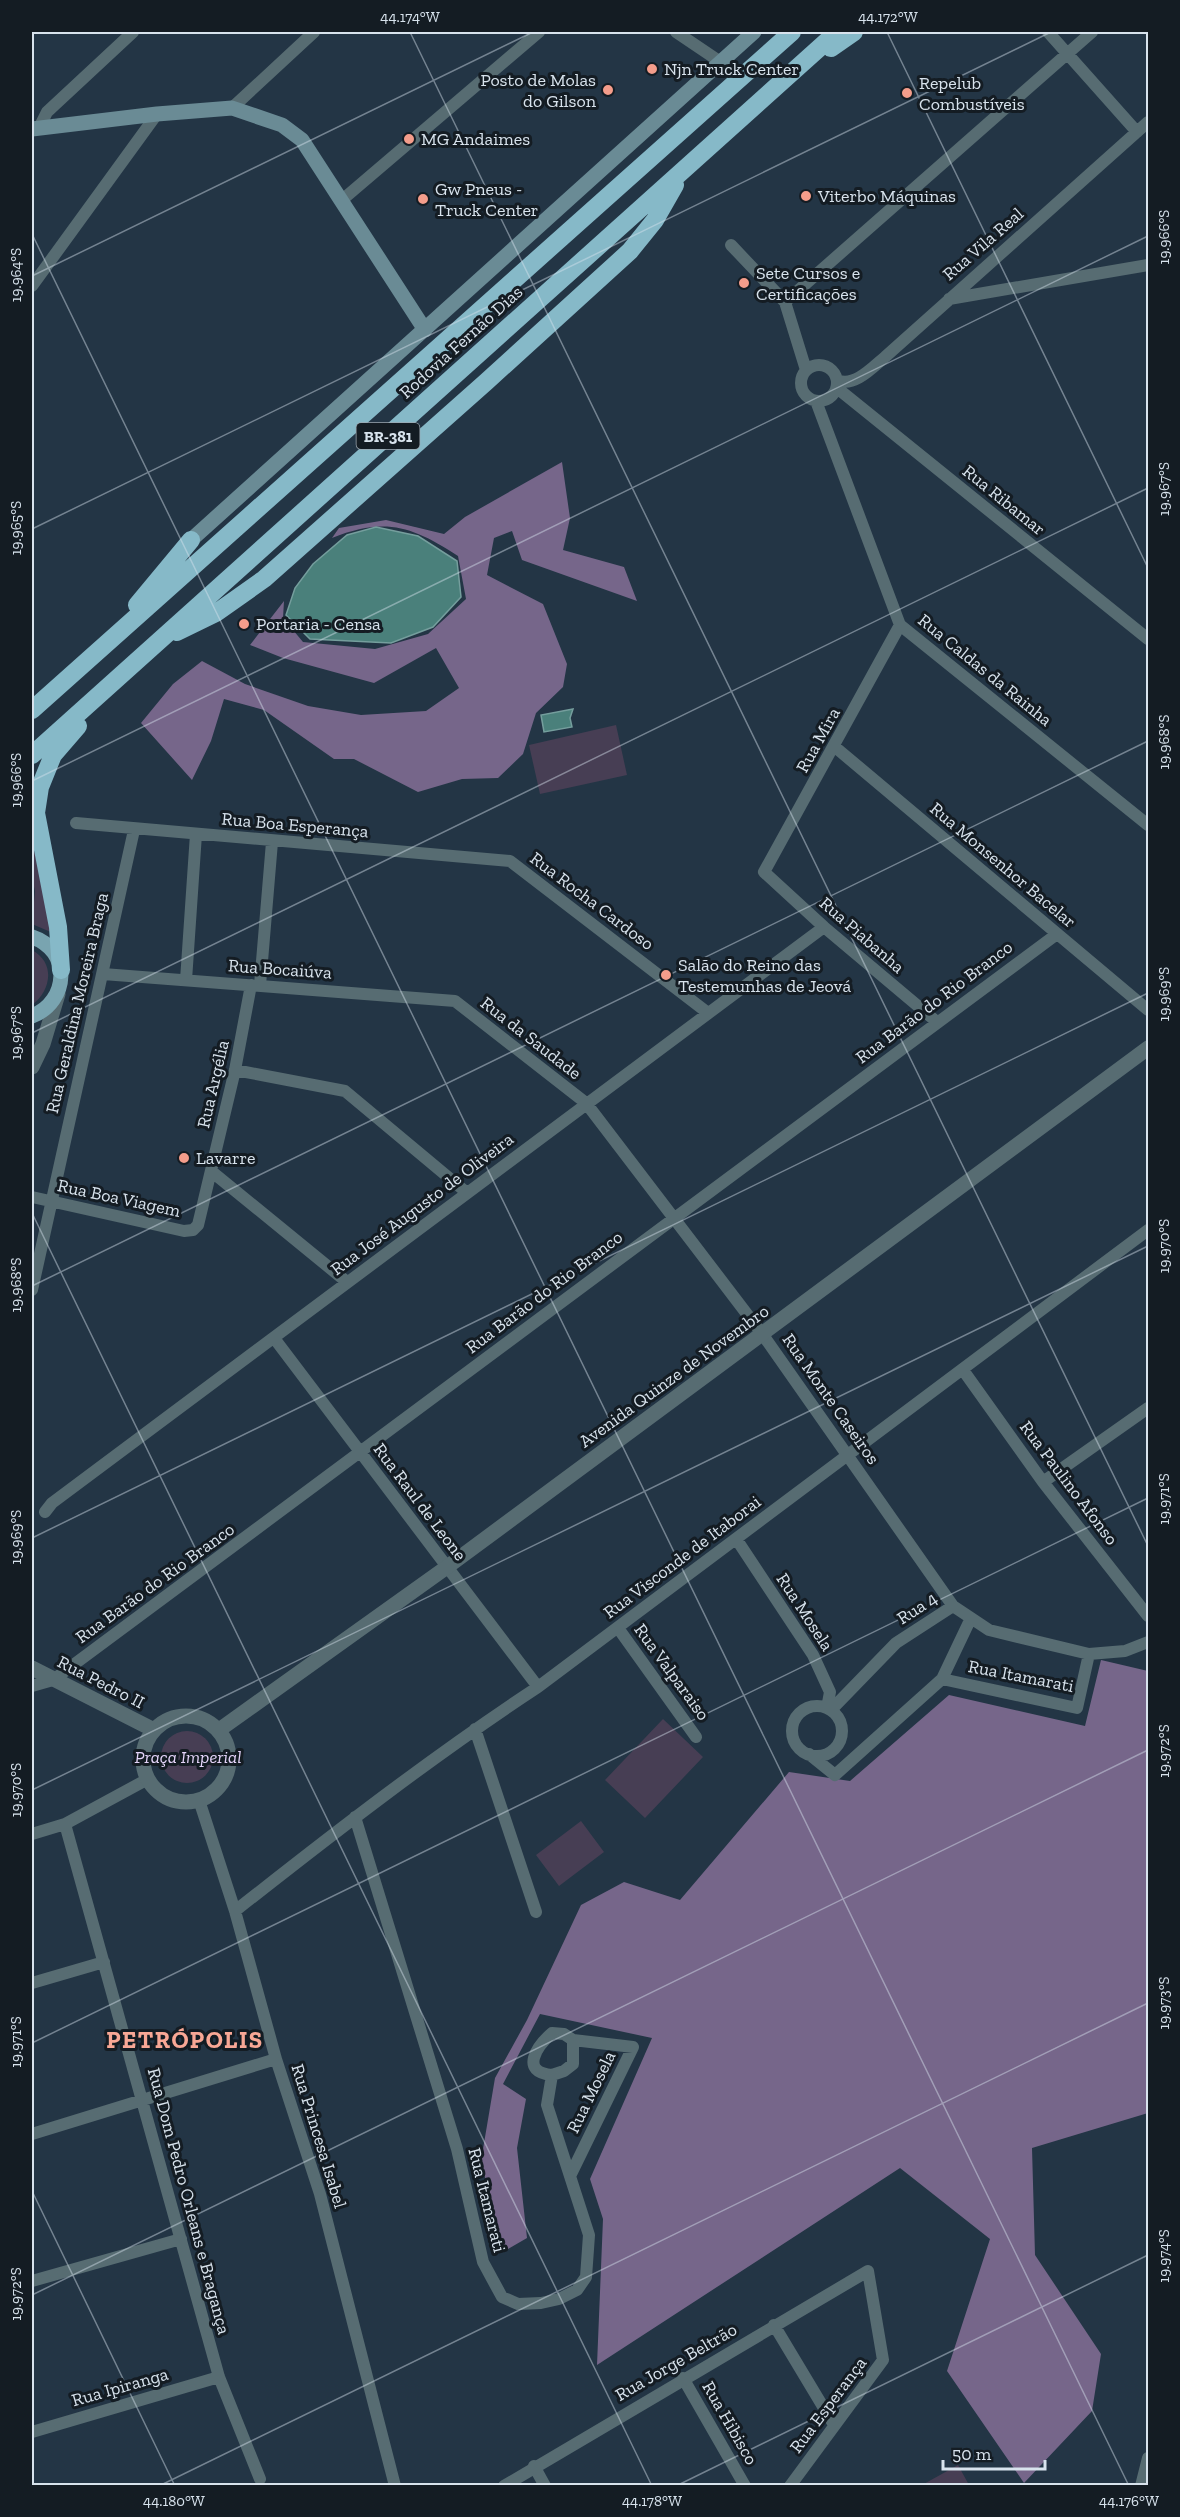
<svg xmlns="http://www.w3.org/2000/svg" width="1180" height="2517" font-family="'Zilla Slab',serif">
	<style>
		.green { fill: #473e54 }
		.forest { fill: #76668a }
		.water { fill: #4a807b; stroke: #759e9d; stroke-width: 1.5 }
		.lines { fill: none; stroke-linecap: round; stroke-linejoin: round }
		.minor { stroke: #576c72; stroke-width: 12 }
		.tertiary { stroke: #576c72; stroke-width: 15 }
		.secondary { stroke: #6a8b95; stroke-width: 15 }
		.primary { stroke: #79a4b0; stroke-width: 15 }
		.motorway { stroke: #86b9c8; stroke-width: 18 }
		.ticks { fill: none; stroke: #d8e3ed; stroke-width: 1.5; stroke-opacity: 0.45 }
		.poi-dot { fill: #f49d8b; stroke: #141c23; stroke-width: 2 }
		.labels { text-anchor: middle; stroke-width: 6; stroke-linejoin: round; paint-order: stroke }
		.shield { fill: #141c23; stroke: #9da7b0; stroke-width: 1.5 }
		.shield-label { font-size: 16px; font-weight: bold; fill: #d8e3ed }
		.poi-label { font-size: 18px; fill: #d8e3ed; stroke: #141c23; text-anchor: start }
		.street-label { font-size: 18px; fill: #d8e3ed; stroke: #141c23 }
		.park-label { font-size: 18px; font-style: italic; fill: #e4d4f9; stroke: #141c23 }
		.district-label { font-size: 24px; font-weight: bold; letter-spacing: 1.5px; fill: #f8a795; stroke: #141c23 }
		.neatline { fill: none; stroke: #d8e3ed; stroke-width: 2 }
		.ticks-label { font-size: 15px; text-anchor: middle; fill: #d8e3ed }
	</style>
	<rect width="100%" height="100%" fill="#233545"/>
	<path class="green" d="M 616,725 L 627,775 L 540,794 L 529,745 Z
		M 32,833 L 32,841 L 53,933 L 32,924 L 35,891 L 32,878 Z
		M 32,950 C 56,963 51,991 32,1005 Z
		M 663,1719 L 703,1757 L 645,1818 L 605,1780 Z
		M161 1757a26 26 0 1 1 52 0a26 26 0 1 1-52 0Z
		M 581,1821 L 604,1852 L 559,1886 L 536,1855 Z
		M 958,2465 L 969,2485 L 922,2485 Z"/>
	<path class="forest" d="M 562,462 L 570,518 L 563,550 L 624,567 L 637,601 L 522,560 L 512,531 L 494,538 L 487,575 L 543,604 L 567,664 L 563,687 L 536,713 L 523,754 L 498,778 L 462,779 L 418,792 L 354,759 L 334,759 L 264,710 L 224,699 L 211,741 L 192,780 L 141,723 L 173,684 L 202,661 L 245,684 L 308,706 L 361,715 L 426,711 L 459,688 L 436,648 L 374,683 L 283,658 L 250,645 L 284,601 L 283,618 L 303,642 L 375,649 L 428,634 L 466,599 L 458,556 C 412,526 385,517 332,538 L 339,528 L 386,520 L 444,534 L 465,517 Z
		M 1101,1660 L 1148,1671 L 1148,2113 L 1032,2148 L 1035,2255 L 1101,2354 L 1092,2411 L 1024,2483 L 947,2371 L 990,2239 L 900,2168 L 597,2365 L 603,2219 L 590,2179 L 652,2038 L 540,2014 L 503,2084 L 526,2099 L 517,2148 L 527,2238 L 503,2252 L 481,2161 L 495,2078 L 527,2020 L 581,1905 L 624,1882 L 680,1900 L 789,1772 L 850,1781 L 949,1695 L 1085,1726 Z"/>
	<path class="water" d="M 376,527 L 418,536 L 457,561 L 461,597 L 433,627 L 391,643 L 310,639 L 286,615 L 295,588 L 313,564 L 347,535 Z
		M 573,709 L 570,718 L 572,727 L 544,732 L 541,715 Z"/>
	<g class="lines">
		<path class="minor" d="M 676,32 L 719,61
			M 1048,32 L 1137,132
			M 232,108 L 314,32
			M 39,128 L 47,112 L 133,32
			M 342,200 L 539,32
			M 731,245 L 785,302 L 806,370
			M 32,286 L 157,114
			M 949,299 L 1148,265
			M 785,302 L 1092,32
			M801 383a18 18 0 1 1 36 0a18 18 0 1 1-36 0Z
			M 837,380 C 854,388 873,367 885,357 L 1148,122
			M 837,388 L 1148,639
			M 816,401 L 900,625 L 1148,825
			M 900,625 L 764,872 L 824,927 L 937,1022
			M 835,747 L 1148,1010
			M 76,823 L 510,861 L 708,1013
			M 103,974 L 455,1001 L 586,1103 L 763,1335 L 953,1606
			M 186,980 L 196,834
			M 260,985 L 272,842
			M 235,1070 L 345,1091 L 466,1192
			M 211,1171 L 347,1282
			M 32,1197 L 184,1231 L 193,1230 L 198,1225 L 235,1070 L 251,985
			M 32,1290 L 134,830
			M 274,1338 L 538,1687
			M 963,1370 L 1043,1482 L 1148,1616
			M 1043,1482 L 1148,1408
			M 45,1512 L 52,1503 L 824,927
			M 737,1540 L 813,1655 L 830,1692 L 827,1708
			M 618,1628 L 696,1737
			M 942,1679 L 1077,1708 L 1089,1654
			M 32,1686 L 53,1680 L 1057,934
			M792 1731a25 25 0 1 1 50 0a25 25 0 1 1-50 0Z
			M 831,1710 L 896,1643 L 953,1606 L 989,1630 L 1089,1654 L 1125,1651 L 1148,1642
			M 475,1729 L 536,1912
			M 809,1754 L 835,1775 L 942,1679 L 971,1618
			M 199,1800 L 235,1911 L 276,2059 L 320,2194 L 395,2486
			M 355,1817 L 457,2149 L 483,2262 L 502,2297 L 518,2304 L 541,2303 L 559,2299 L 577,2290 L 586,2277 L 589,2235 L 547,2105 L 552,2075 C 519,2072 537,2046 552,2033 L 564,2034 L 573,2040 L 573,2064 L 564,2071 L 552,2075
			M 65,1824 L 219,2377 L 260,2479
			M 32,1834 L 65,1824 L 148,1779
			M 235,1911 C 334,1833 433,1756 538,1687 L 1148,1230
			M 32,1983 L 104,1962
			M 32,2134 L 276,2059
			M 571,2174 L 633,2047 L 573,2040
			M 32,2281 L 181,2239
			M 774,2325 L 834,2425
			M 683,2378 L 745,2486
			M 32,2432 L 219,2377
			M 534,2466 L 545,2486
			M 504,2486 L 868,2271 L 883,2360 L 790,2486
			M 1141,2486 L 1148,2458"/>
		<path class="tertiary" d="M 32,1067 L 43,1044 L 58,994
			M 32,1668 L 154,1730
			M143 1759a43 43 0 1 1 86 0a43 43 0 1 1-86 0Z
			M 219,1730 L 447,1567 L 1148,1048"/>
		<path class="secondary" d="M 32,129 L 157,114 L 232,108 L 282,125 L 302,140 L 425,330
			M 191,540 L 754,32"/>
		<path class="primary" d="M 32,937 C 72,950 69,1002 32,1016"/>
		<path class="motorway" d="M 831,48 L 854,32
			M 137,605 L 191,540
			M 177,632 L 216,613 L 264,579 L 486,382 L 630,251 L 655,220 L 675,185
			M 32,710 L 792,32
			M 32,755 L 837,32
			M 61,970 L 58,927 L 36,813 L 40,787 L 53,755 L 78,726"/>
	</g>
	<path class="ticks" d="M 410,32 L 1148,1546M 887,32 L 1148,568M 32,234 L 1129,2486M 32,276 L 533,32M 32,529 L 1051,32M 32,781 L 1148,236M 32,1033 L 1148,488M 32,1213 L 652,2486M 32,1286 L 1148,741M 32,1538 L 1148,993M 32,1790 L 1148,1246M 32,2043 L 1148,1498M 32,2191 L 175,2486M 32,2295 L 1148,1750M 159,2486 L 1148,2003M 676,2486 L 1148,2255"/>
	<g class="poi-dot">
		<circle cx="652" cy="69" r="6"/>
		<circle cx="608" cy="90" r="6"/>
		<circle cx="907" cy="93" r="6"/>
		<circle cx="409" cy="139" r="6"/>
		<circle cx="806" cy="196" r="6"/>
		<circle cx="423" cy="199" r="6"/>
		<circle cx="744" cy="283" r="6"/>
		<circle cx="244" cy="624" r="6"/>
		<circle cx="666" cy="975" r="6"/>
		<circle cx="184" cy="1158" r="6"/>
	</g>
	<g class="labels">
		<rect class="shield" x="356.5" y="423" width="63" height="26" rx="4.5"/>
		<g class="shield-label">
			<text x="388" y="442">BR-381</text>
		</g>
		<g class="poi-label">
			<text x="664" y="75">Njn Truck Center</text>
			<text x="596" y="86" text-anchor="end">Posto de Molas<tspan x="596" dy="21">do Gilson</tspan></text>
			<text x="919" y="89">Repelub<tspan x="919" dy="21">Combustíveis</tspan></text>
			<text x="421" y="145">MG Andaimes</text>
			<text x="435" y="195">Gw Pneus -<tspan x="435" dy="21">Truck Center</tspan></text>
			<text x="818" y="202">Viterbo Máquinas</text>
			<text x="756" y="279">Sete Cursos e<tspan x="756" dy="21">Certificações</tspan></text>
			<text x="256" y="630">Portaria - Censa</text>
			<text x="678" y="971">Salão do Reino das<tspan x="678" dy="21">Testemunhas de Jeová</tspan></text>
			<text x="196" y="1164">Lavarre</text>
		</g>
		<g class="street-label">
			<text transform="translate(983 244) rotate(-41)" y="6">Rua Vila Real</text>
			<text transform="translate(461 342) rotate(-42)" y="6">Rodovia Fernão Dias</text>
			<text transform="translate(1004 500) rotate(39)" y="6">Rua Ribamar</text>
			<text transform="translate(985 670) rotate(39)" y="6">Rua Caldas da Rainha</text>
			<text transform="translate(818 740) rotate(-61)" y="6">Rua Mira</text>
			<text transform="translate(295 825) rotate(5)" y="6">Rua Boa Esperança</text>
			<text transform="translate(1003 865) rotate(40)" y="6">Rua Monsenhor Bacelar</text>
			<text transform="translate(592 901) rotate(37)" y="6">Rua Rocha Cardoso</text>
			<text transform="translate(862 935) rotate(41)" y="6">Rua Piabanha</text>
			<text transform="translate(280 969) rotate(4)" y="6">Rua Bocaiúva</text>
			<text transform="translate(934 1002) rotate(-37)" y="6">Rua Barão do Rio Branco</text>
			<text transform="translate(77 1003) rotate(-77)" y="6">Rua Geraldina Moreira Braga</text>
			<text transform="translate(531 1038) rotate(38)" y="6">Rua da Saudade</text>
			<text transform="translate(213 1084) rotate(-77)" y="6">Rua Argélia</text>
			<text transform="translate(119 1198) rotate(12)" y="6">Rua Boa Viagem</text>
			<text transform="translate(422 1204) rotate(-37)" y="6">Rua José Augusto de Oliveira</text>
			<text transform="translate(544 1292) rotate(-37)" y="6">Rua Barão do Rio Branco</text>
			<text transform="translate(674 1376) rotate(-36)" y="6">Avenida Quinze de Novembro</text>
			<text transform="translate(831 1399) rotate(55)" y="6">Rua Monte Caseiros</text>
			<text transform="translate(1069 1483) rotate(53)" y="6">Rua Paulino Afonso</text>
			<text transform="translate(420 1502) rotate(53)" y="6">Rua Raul de Leone</text>
			<text transform="translate(682 1557) rotate(-37)" y="6">Rua Visconde de Itaborai</text>
			<text transform="translate(155 1583) rotate(-36)" y="6">Rua Barão do Rio Branco</text>
			<text transform="translate(917 1608) rotate(-33)" y="6">Rua 4</text>
			<text transform="translate(805 1612) rotate(57)" y="6">Rua Mosela</text>
			<text transform="translate(672 1672) rotate(54)" y="6">Rua Valparaiso</text>
			<text transform="translate(1021 1676) rotate(11)" y="6">Rua Itamarati</text>
			<text transform="translate(101 1682) rotate(27)" y="6">Rua Pedro II</text>
			<text transform="translate(591 2092) rotate(-64)" y="6">Rua Mosela</text>
			<text transform="translate(319 2136) rotate(73)" y="6">Rua Princesa Isabel</text>
			<text transform="translate(487 2200) rotate(76)" y="6">Rua Itamarati</text>
			<text transform="translate(189 2201) rotate(75)" y="6">Rua Dom Pedro Orleans e Bragança</text>
			<text transform="translate(676 2362) rotate(-30)" y="6">Rua Jorge Beltrão</text>
			<text transform="translate(120 2387) rotate(-16)" y="6">Rua Ipiranga</text>
			<text transform="translate(828 2405) rotate(-53)" y="6">Rua Esperança</text>
			<text transform="translate(730 2423) rotate(60)" y="6">Rua Hibisco</text>
		</g>
		<g class="park-label">
			<text x="188" y="1763">Praça Imperial</text>
		</g>
		<g class="district-label">
			<text x="185" y="2048">PETRÓPOLIS</text>
		</g>
	</g>
	<rect width="1180" height="2517" fill="none" stroke="#141c23" stroke-width="66"/>
	<path d="M943 2460v9h102v-9" fill="none" stroke="#d8e3ed" stroke-width="3"/>
	<text x="952" y="2460" font-size="18" fill="#d8e3ed" stroke="#141c23" stroke-width="4.5" paint-order="stroke">50 m</text>
	<rect x="33" y="33" width="1114" height="2451" class="neatline"/>
	<g class="ticks-label">
		<text x="410" y="22">44.174°W</text>
		<text x="888" y="22">44.172°W</text>
		<text transform="translate(1164 237) rotate(-90)" y="5">19.966°S</text>
		<text transform="translate(16 275) rotate(-90)" y="5">19.964°S</text>
		<text transform="translate(1164 489) rotate(-90)" y="5">19.967°S</text>
		<text transform="translate(16 528) rotate(-90)" y="5">19.965°S</text>
		<text transform="translate(1164 742) rotate(-90)" y="5">19.968°S</text>
		<text transform="translate(16 780) rotate(-90)" y="5">19.966°S</text>
		<text transform="translate(1164 994) rotate(-90)" y="5">19.969°S</text>
		<text transform="translate(16 1033) rotate(-90)" y="5">19.967°S</text>
		<text transform="translate(1164 1246) rotate(-90)" y="5">19.970°S</text>
		<text transform="translate(16 1285) rotate(-90)" y="5">19.968°S</text>
		<text transform="translate(1164 1499) rotate(-90)" y="5">19.971°S</text>
		<text transform="translate(16 1537) rotate(-90)" y="5">19.969°S</text>
		<text transform="translate(1164 1751) rotate(-90)" y="5">19.972°S</text>
		<text transform="translate(16 1790) rotate(-90)" y="5">19.970°S</text>
		<text transform="translate(1164 2003) rotate(-90)" y="5">19.973°S</text>
		<text transform="translate(16 2042) rotate(-90)" y="5">19.971°S</text>
		<text transform="translate(1164 2256) rotate(-90)" y="5">19.974°S</text>
		<text transform="translate(16 2294) rotate(-90)" y="5">19.972°S</text>
		<text x="174" y="2506">44.180°W</text>
		<text x="652" y="2506">44.178°W</text>
		<text x="1129" y="2506">44.176°W</text>
	</g>
</svg>
